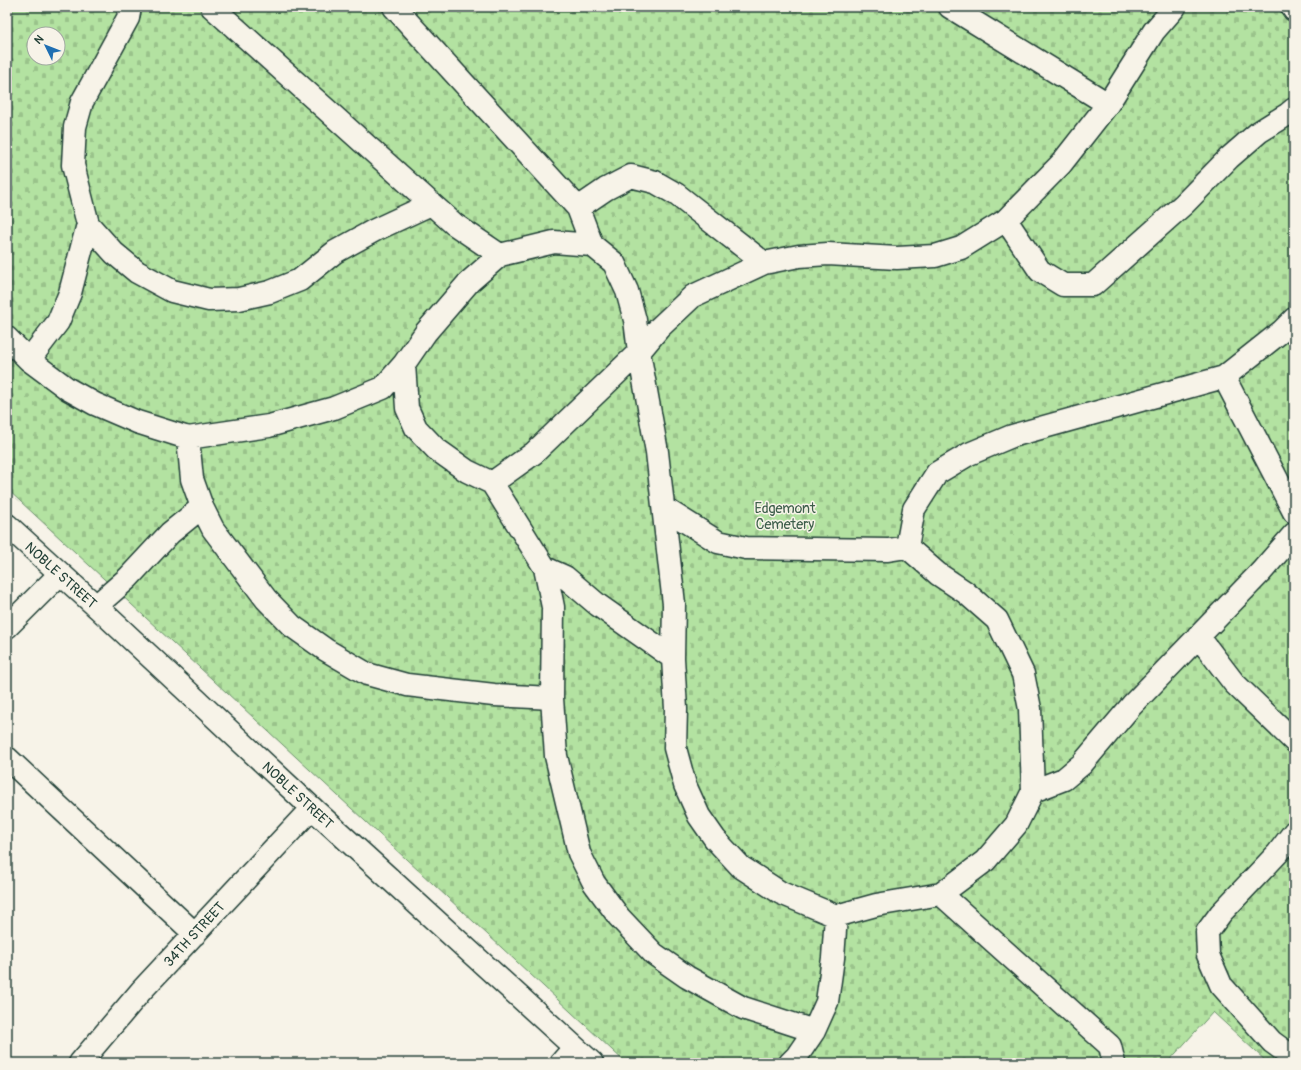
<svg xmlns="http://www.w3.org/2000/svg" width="1301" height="1070" font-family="Pangolin,sans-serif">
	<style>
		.cemetery { fill: url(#cemetery-stones); stroke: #69906a; fill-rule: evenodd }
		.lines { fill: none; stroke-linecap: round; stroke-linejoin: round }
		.minor-casing { stroke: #1f3d34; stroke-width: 25 }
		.major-casing { stroke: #1f3d34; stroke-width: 25 }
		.minor { stroke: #f7f3e8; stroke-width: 22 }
		.major { stroke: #f7f3e8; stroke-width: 22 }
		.labels { text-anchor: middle; stroke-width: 3; stroke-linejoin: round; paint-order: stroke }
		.park-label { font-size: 14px; fill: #3d5e4a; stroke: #f7f3e8 }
		.street-label { font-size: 14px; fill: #1f3d34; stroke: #f7f3e8 }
	</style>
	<defs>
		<pattern id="cemetery-stones" width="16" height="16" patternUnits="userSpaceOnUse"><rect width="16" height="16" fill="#b3e2a1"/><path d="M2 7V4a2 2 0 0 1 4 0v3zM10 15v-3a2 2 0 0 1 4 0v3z" fill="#9ac38b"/></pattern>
	</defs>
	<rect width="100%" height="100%" fill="#f7f3e8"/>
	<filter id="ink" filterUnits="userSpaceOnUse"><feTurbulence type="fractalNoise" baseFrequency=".025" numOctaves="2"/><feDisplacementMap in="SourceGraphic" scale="8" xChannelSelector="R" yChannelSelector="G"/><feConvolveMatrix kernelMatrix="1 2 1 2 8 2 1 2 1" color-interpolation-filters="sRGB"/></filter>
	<g filter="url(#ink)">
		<path class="cemetery" d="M 7,7 L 1294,7 L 1294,1060 L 1292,1063 L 1268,1063 L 1213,1012 L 1167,1063 L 626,1063 L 7,489 ZM 34,34 L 58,34 L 58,58 L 34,58 Z"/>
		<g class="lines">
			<defs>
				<path id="minor" d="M 212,7 L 454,224 L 500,255 L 554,242 L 592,245 L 614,263 L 627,291 L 635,320 L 639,352 L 657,452 L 674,604 L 673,658
					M 394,7 L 578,208 L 592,245
					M 950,7 L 1108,104
					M 1292,7 L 1294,10
					M 578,208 L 606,189 L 631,176 L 655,182 L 676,194 L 764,263
					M 1006,220 L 1040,271 L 1063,285 L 1093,285 L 1184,204 L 1229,158 L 1259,132 L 1288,114 L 1294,109
					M 88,224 L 114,253 L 137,272 L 172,291 L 209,300 L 239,299 L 270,292 L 300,280 L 335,252 L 375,230 L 431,204
					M 7,338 L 29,360 L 68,389 L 95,404 L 137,422 L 188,438 L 269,426 L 334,408 L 383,388 L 404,364 L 426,332 L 469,282 L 500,255
					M 29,360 L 58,322 L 70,293 L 88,224 L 73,165 L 75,127 L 82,102 L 128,18 L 130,7
					M 404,364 L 407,408 L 416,428 L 436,449 L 467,471 L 492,483 L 545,568 L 553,607 L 552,698 L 556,756 L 579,853 L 594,883 L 619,917 L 654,954 L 687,977 L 743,1008 L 814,1031
					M 1224,377 L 1294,512
					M 188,438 L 192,479 L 202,507 L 213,529 L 266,599 L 292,626 L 326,650 L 367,674 L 407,685 L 494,695 L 552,698
					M 492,483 L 534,453 L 639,352 L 659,328 L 693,296 L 764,263 L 799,256 L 828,254 L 897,258 L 935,256 L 961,248 L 1006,220 L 1061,164 L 1108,104 L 1154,31 L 1175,7
					M 664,508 L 718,542 L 746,548 L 888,550 L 907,547 L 938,574 L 965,592 L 997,620 L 1023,674 L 1030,709 L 1033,791
					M 907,547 L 914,509 L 937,473 L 969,454 L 1012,436 L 1224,377 L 1282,331 L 1294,319
					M 545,568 L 565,577 L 598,605 L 673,658 L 676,709 L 675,748 L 685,785 L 699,816 L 715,839 L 741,867 L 781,893 L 836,916 L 876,905 L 941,894 L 1110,1046 L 1114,1063
					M 96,606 L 128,578 L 170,533 L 202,507
					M 7,627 L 60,574
					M 1198,636 L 1234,683 L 1294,741
					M 7,758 L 195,934
					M 1294,832 L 1278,853 L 1221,913 L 1207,932 L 1208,955 L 1221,985 L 1272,1042 L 1294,1058
					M 941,894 L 985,861 L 1016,825 L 1033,791 L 1064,779 L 1082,764 L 1132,705 L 1261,572 L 1294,534
					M 80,1063 L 141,991 L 312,808
					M 561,1063 L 574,1048
					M 790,1063 L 797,1056 L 814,1031 L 827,1002 L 833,958 L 836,916"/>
				<path id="major" d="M 7,525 L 96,606 L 312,808 L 592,1063"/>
			</defs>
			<use href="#minor" class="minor-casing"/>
			<use href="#major" class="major-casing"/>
			<use href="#minor" class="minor"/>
			<use href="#major" class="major"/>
		</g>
	</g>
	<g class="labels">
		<g class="park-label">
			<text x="785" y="513">Edgemont<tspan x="785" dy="16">Cemetery</tspan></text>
		</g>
		<g class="street-label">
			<text transform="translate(61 575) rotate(42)" y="5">NOBLE STREET</text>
			<text transform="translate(298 795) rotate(43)" y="5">NOBLE STREET</text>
			<text transform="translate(194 934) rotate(-47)" y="5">34TH STREET</text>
		</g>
	</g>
	<rect width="1301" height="1070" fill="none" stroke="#f7f3e8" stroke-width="24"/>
	<rect x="12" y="12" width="1277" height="1046" fill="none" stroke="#1f3d34" stroke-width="1.5" filter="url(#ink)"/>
	<g transform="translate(46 46) rotate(313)"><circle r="19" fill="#f7f3e8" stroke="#a1aaa0"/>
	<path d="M0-3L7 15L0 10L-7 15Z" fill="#1f6fb2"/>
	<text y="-6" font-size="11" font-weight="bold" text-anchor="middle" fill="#1f3d34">N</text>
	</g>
</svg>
